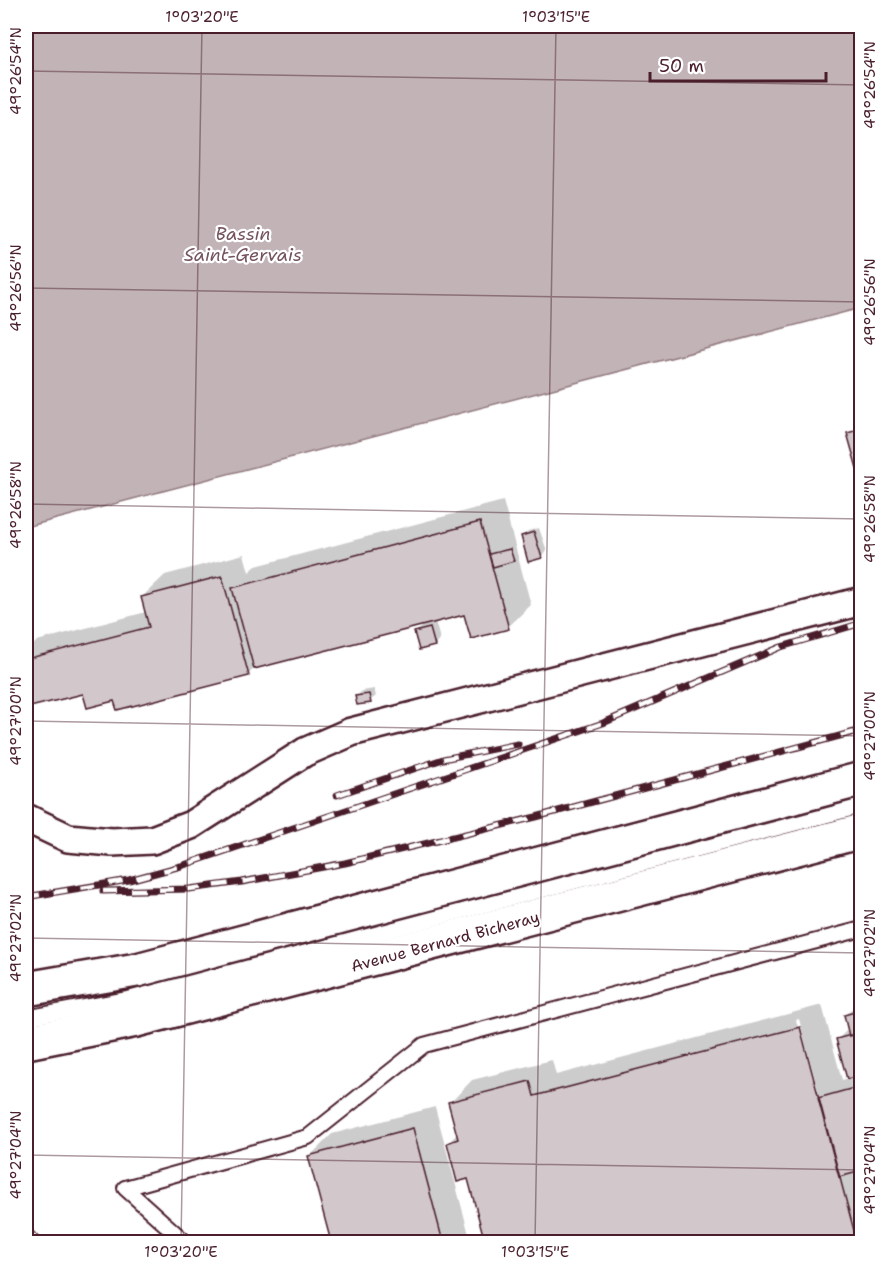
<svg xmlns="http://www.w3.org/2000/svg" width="887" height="1268" font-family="'Shantell Sans',sans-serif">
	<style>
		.water { fill: #c1b3b6; stroke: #91787e; stroke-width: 1.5 }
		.shadow { fill: #0003; fill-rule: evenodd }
		.building { fill: #d2c7cb; stroke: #4a1f2b; stroke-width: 1.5 }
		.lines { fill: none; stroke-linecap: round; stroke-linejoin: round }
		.lane-casing { stroke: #4a1f2b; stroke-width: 18 }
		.street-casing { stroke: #4a1f2b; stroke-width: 32 }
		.primary-casing { stroke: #4a1f2b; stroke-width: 38 }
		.lane { stroke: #fff; stroke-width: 14 }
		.street { stroke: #fff; stroke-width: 27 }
		.primary { stroke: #fff; stroke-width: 33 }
		.rail-casing { stroke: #4a1f2b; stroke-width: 7 }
		.rail { stroke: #fff; stroke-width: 4.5; stroke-dasharray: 14; stroke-linecap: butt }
		.ticks { fill: none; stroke: #4a1f2b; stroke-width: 1.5; stroke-opacity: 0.45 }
		.labels { text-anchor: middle; stroke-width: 4.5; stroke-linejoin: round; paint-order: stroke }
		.street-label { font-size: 16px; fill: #4a1f2b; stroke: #fff }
		.water-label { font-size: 18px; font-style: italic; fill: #74535c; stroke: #fff }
		.neatline { fill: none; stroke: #4a1f2b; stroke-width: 2 }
		.ticks-label { font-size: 15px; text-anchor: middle; fill: #4a1f2b }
	</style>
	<rect width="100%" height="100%" fill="#fff"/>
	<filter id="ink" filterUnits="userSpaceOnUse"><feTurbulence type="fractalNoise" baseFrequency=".0167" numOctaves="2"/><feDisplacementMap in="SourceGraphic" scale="12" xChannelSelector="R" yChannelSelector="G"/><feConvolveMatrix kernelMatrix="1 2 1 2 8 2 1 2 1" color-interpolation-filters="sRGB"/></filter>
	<g filter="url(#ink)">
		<path class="water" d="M 26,26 L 861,26 L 861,308 L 26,527 Z"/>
		<path class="shadow" d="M 862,421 L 862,480 L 849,434 Z
			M 503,501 L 531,605 L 508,627 L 465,613 L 435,621 L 440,639 L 435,645 L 415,633 L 425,624 L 255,667 L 249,674 L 118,708 L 116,700 L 84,692 L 26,707 L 26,647 L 30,648 L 37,641 L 146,612 L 142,597 L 165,575 L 244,554 L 249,572 L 256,566 Z
			M 539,528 L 547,551 L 541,557 L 522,537 L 528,531 Z
			M 374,689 L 376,696 L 370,701 L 356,697 L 362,691 Z
			M 862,999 L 862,1242 L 487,1242 L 469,1177 L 448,1143 L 458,1133 L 450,1103 L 472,1080 L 552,1060 L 556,1075 L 822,1005 L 842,1080 L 848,1078 L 838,1039 L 848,1029 L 845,1015 ZM 799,1019 L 820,1098 L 818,1101 L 796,1020 Z
			M 435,1107 L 471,1242 L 332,1242 L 309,1157 L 332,1134 Z"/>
		<path class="building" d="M 862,429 L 862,486 L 847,433 Z
			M 480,522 L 509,629 L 471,639 L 464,615 L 254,669 L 232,588 Z
			M 534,532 L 542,558 L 528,562 L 521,536 Z
			M 510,549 L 514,561 L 493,567 L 489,554 Z
			M 222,576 L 249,676 L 117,710 L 114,701 L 87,708 L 83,694 L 26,708 L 26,659 L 149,627 L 141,597 Z
			M 430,628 L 435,646 L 419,650 L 414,632 Z
			M 369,694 L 371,703 L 357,705 L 355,696 Z
			M 862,1010 L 862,1032 L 849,1036 L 844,1015 Z
			M 800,1027 L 857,1242 L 485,1242 L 468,1179 L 457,1182 L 447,1143 L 458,1139 L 448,1102 L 530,1081 L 534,1096 Z
			M 862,1032 L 862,1088 L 858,1076 L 847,1079 L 836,1039 Z
			M 861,1086 L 862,1171 L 839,1177 L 818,1098 Z
			M 413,1128 L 443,1242 L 331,1242 L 308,1156 Z"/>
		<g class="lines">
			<defs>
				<path id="lane" d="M 26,1018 L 128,999 L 862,806
					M 185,1242 L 125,1188 L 308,1137 L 424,1045 L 862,929"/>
				<path id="street" d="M 26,818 L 68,838 L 112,842 L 152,840 L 191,825 L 305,752 L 351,732 L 862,601"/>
				<path id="primary" d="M 26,989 L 137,970 L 862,779
					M 26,1042 L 136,1020 L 862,831"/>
			</defs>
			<use href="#lane" class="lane-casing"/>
			<use href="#street" class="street-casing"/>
			<use href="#primary" class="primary-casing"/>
			<use href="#lane" class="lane"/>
			<use href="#street" class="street"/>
			<use href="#primary" class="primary"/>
			<defs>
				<path id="rail" d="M 337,795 L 443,759 L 518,744
					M 103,891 L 189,889 L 242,882 L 345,863 L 536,817 L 862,730
					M 26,897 L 129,880 L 181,866 L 603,723 L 781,647 L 862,623
					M 26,1228 L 39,1242"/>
			</defs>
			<use href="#rail" class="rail-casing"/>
			<use href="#rail" class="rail"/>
		</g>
	</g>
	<path class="ticks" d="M 26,71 L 862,85M 26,288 L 862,302M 26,504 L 862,519M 26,721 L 862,736M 26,938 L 862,953M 26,1155 L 862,1170M 181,1242 L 202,26M 535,1242 L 556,26"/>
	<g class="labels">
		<g class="street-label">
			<text transform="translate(445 941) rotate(-15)" y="6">Avenue Bernard Bicheray</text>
		</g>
		<g class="water-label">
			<text x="243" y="240">Bassin<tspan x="243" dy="21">Saint-Gervais</tspan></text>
		</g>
	</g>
	<rect width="887" height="1268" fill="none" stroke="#fff" stroke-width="66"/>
	<path d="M650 72v9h176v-9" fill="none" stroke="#4a1f2b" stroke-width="3"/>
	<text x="659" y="72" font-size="18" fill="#4a1f2b" stroke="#ffffff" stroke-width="4.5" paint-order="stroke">50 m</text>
	<rect x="33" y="33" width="821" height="1202" class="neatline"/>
	<g class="ticks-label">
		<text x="202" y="22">1°03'20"E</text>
		<text x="556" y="22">1°03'15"E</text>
		<text transform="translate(16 71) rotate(-90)" y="5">49°26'54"N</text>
		<text transform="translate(870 85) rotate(-90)" y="5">49°26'54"N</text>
		<text transform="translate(16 288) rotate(-90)" y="5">49°26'56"N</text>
		<text transform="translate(870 302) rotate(-90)" y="5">49°26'56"N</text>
		<text transform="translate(16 505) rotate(-90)" y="5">49°26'58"N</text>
		<text transform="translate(870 519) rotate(-90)" y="5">49°26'58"N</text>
		<text transform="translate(16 721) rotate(-90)" y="5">49°27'00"N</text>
		<text transform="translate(870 736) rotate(-90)" y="5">49°27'00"N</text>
		<text transform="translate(16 938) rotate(-90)" y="5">49°27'02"N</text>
		<text transform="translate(870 953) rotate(-90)" y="5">49°27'02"N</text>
		<text transform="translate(16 1155) rotate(-90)" y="5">49°27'04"N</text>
		<text transform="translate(870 1170) rotate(-90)" y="5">49°27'04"N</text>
		<text x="181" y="1257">1°03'20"E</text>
		<text x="535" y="1257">1°03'15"E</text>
	</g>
</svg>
